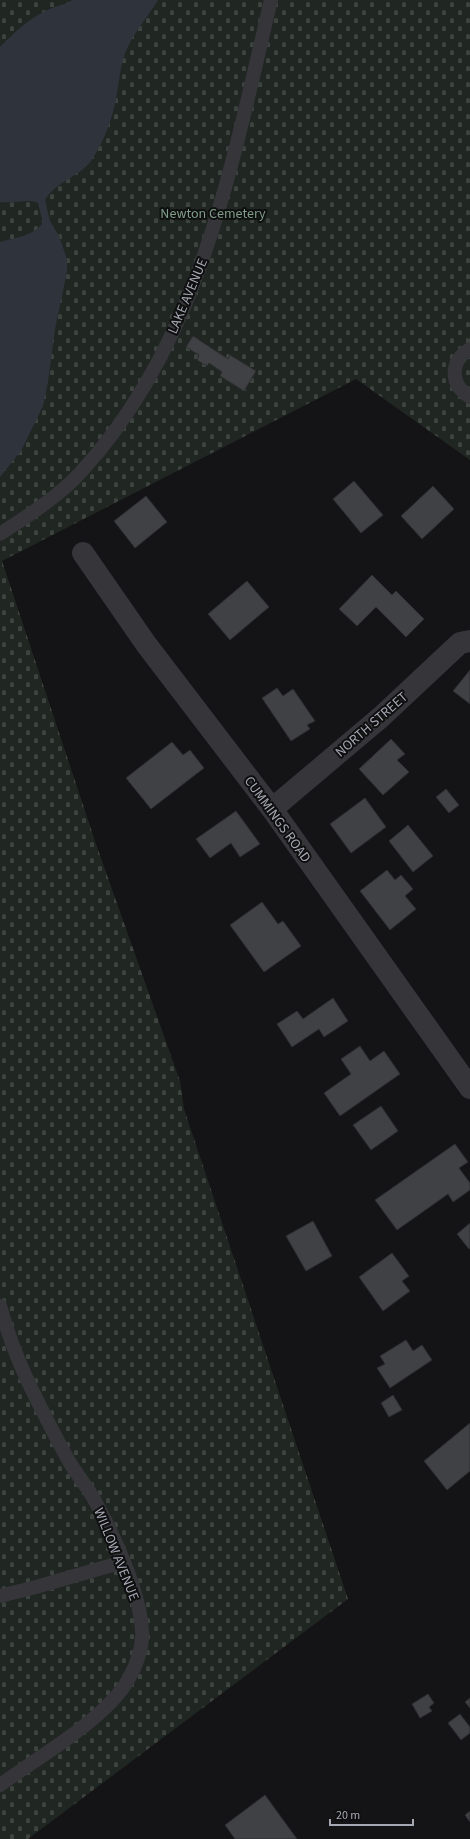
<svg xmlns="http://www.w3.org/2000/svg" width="470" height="1839" font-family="'Source Sans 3',sans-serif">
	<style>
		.cemetery { fill: url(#cemetery-stones) }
		.water { fill: #2e333c }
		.building { fill: #404145; stroke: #2e2e31 }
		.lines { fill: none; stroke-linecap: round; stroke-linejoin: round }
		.lane { stroke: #35353a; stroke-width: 14 }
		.street { stroke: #35353a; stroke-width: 22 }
		.labels { text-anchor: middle; stroke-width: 4; stroke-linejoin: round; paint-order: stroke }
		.park-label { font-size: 14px; fill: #7f9d88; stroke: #0f0f10 }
		.street-label { font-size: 14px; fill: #a6a8b4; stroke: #0f0f10 }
	</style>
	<defs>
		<pattern id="cemetery-stones" width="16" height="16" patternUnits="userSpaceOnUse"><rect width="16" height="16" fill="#202722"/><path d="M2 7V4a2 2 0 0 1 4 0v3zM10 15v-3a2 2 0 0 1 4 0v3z" fill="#3d4440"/></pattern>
	</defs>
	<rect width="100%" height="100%" fill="#141315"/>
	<path class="cemetery" d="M 0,0 L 470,0 L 470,460 L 356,379 L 2,561 L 96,844 L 180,1081 L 184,1109 L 348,1599 L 28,1839 L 0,1839 Z"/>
	<path class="water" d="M 72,0 L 158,0 C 145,22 131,34 123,60 C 120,71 119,82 117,93 C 114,115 105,139 93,158 C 81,177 56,181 45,200 L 50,221 L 59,236 L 67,259 L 67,272 L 55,329 L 48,382 L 43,406 L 21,451 L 0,477 L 0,242 C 17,237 31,237 43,223 L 38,203 C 29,198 12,204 0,202 L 0,47 C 16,31 30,17 52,8 C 59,5 65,5 72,0 Z"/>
	<path class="building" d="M 193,336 L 228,359 L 230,355 L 256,371 L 244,391 L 220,376 L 222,372 L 209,363 L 207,366 L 197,360 L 199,355 L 186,347 Z
		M 354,481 L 383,515 L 361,533 L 333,499 Z
		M 433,486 L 454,509 L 422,539 L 401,516 Z
		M 146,496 L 167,522 L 135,548 L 114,521 Z
		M 372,575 L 392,595 L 396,591 L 424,619 L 406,637 L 376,607 L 357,626 L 339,609 Z
		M 247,581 L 269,607 L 230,640 L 208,614 Z
		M 470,670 L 470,704 L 453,691 Z
		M 277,688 L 283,696 L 293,689 L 315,721 L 307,725 L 310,729 L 291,741 L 262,698 Z
		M 391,739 L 405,754 L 397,760 L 409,772 L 383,795 L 359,769 Z
		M 172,742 L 183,755 L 190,750 L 204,768 L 151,809 L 126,778 Z
		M 446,789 L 459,805 L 449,813 L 436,797 Z
		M 365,798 L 386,827 L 351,853 L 330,824 Z
		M 236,811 L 260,844 L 240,857 L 231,843 L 210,858 L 196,839 Z
		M 408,825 L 433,856 L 413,872 L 389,841 Z
		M 387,870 L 395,880 L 401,875 L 413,889 L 405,896 L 416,909 L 390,930 L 360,891 Z
		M 262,902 L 278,924 L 283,921 L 301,946 L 264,972 L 230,925 Z
		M 333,998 L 348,1021 L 324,1037 L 319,1029 L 292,1047 L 277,1024 L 297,1011 L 303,1019 Z
		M 360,1046 L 370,1061 L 384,1051 L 400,1074 L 340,1116 L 324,1093 L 351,1074 L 341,1059 Z
		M 381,1106 L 398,1131 L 371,1150 L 353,1125 Z
		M 455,1144 L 468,1162 L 459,1168 L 470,1183 L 470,1190 L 453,1202 L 448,1194 L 397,1230 L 375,1200 Z
		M 313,1221 L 332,1256 L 306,1271 L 286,1236 Z
		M 470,1223 L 470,1248 L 469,1249 L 457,1234 Z
		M 392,1253 L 409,1276 L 402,1281 L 410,1291 L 383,1311 L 359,1277 Z
		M 406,1340 L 413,1351 L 422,1345 L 432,1360 L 390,1388 L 377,1368 L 385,1364 L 380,1356 Z
		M 393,1395 L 402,1410 L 389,1417 L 381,1403 Z
		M 470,1423 L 470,1471 L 447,1490 L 424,1461 Z
		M 428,1694 L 434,1703 L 429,1707 L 432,1711 L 420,1718 L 412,1704 Z
		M 470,1698 L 470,1708 L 465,1702 Z
		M 460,1714 L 470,1727 L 470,1733 L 461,1740 L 448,1723 Z
		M 265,1795 L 297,1839 L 235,1839 L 225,1825 Z
		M 470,1811 L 470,1822 L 465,1815 Z"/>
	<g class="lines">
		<path class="lane" d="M 470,349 C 450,361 449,384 470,397
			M 0,534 C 29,515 58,497 81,472 C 200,343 232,164 271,0
			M 0,1306 C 9,1338 21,1369 36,1398 C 47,1420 58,1442 70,1463 C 78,1476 88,1488 95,1501 C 114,1535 140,1592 142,1631 C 143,1647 136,1666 128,1680 C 106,1719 37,1758 0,1785
			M 0,1596 L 36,1587 L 123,1562"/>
		<path class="street" d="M 83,553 L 146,644 L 272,809 L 470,1088
			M 272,809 L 381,717 L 460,643 L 470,641"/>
	</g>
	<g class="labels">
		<g class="park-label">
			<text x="213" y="218">Newton Cemetery</text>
		</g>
		<g class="street-label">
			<text transform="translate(187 296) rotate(-67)" y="5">LAKE AVENUE</text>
			<text transform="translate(371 724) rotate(-41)" y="5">NORTH STREET</text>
			<text transform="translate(278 819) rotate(54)" y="5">CUMMINGS ROAD</text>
			<text transform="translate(117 1554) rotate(68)" y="5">WILLOW AVENUE</text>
		</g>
	</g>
	<path d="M330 1819v6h83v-6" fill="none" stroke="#a6a8b4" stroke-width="2"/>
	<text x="336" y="1819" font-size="12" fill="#a6a8b4" stroke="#0f0f10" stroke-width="3" paint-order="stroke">20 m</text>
</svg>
